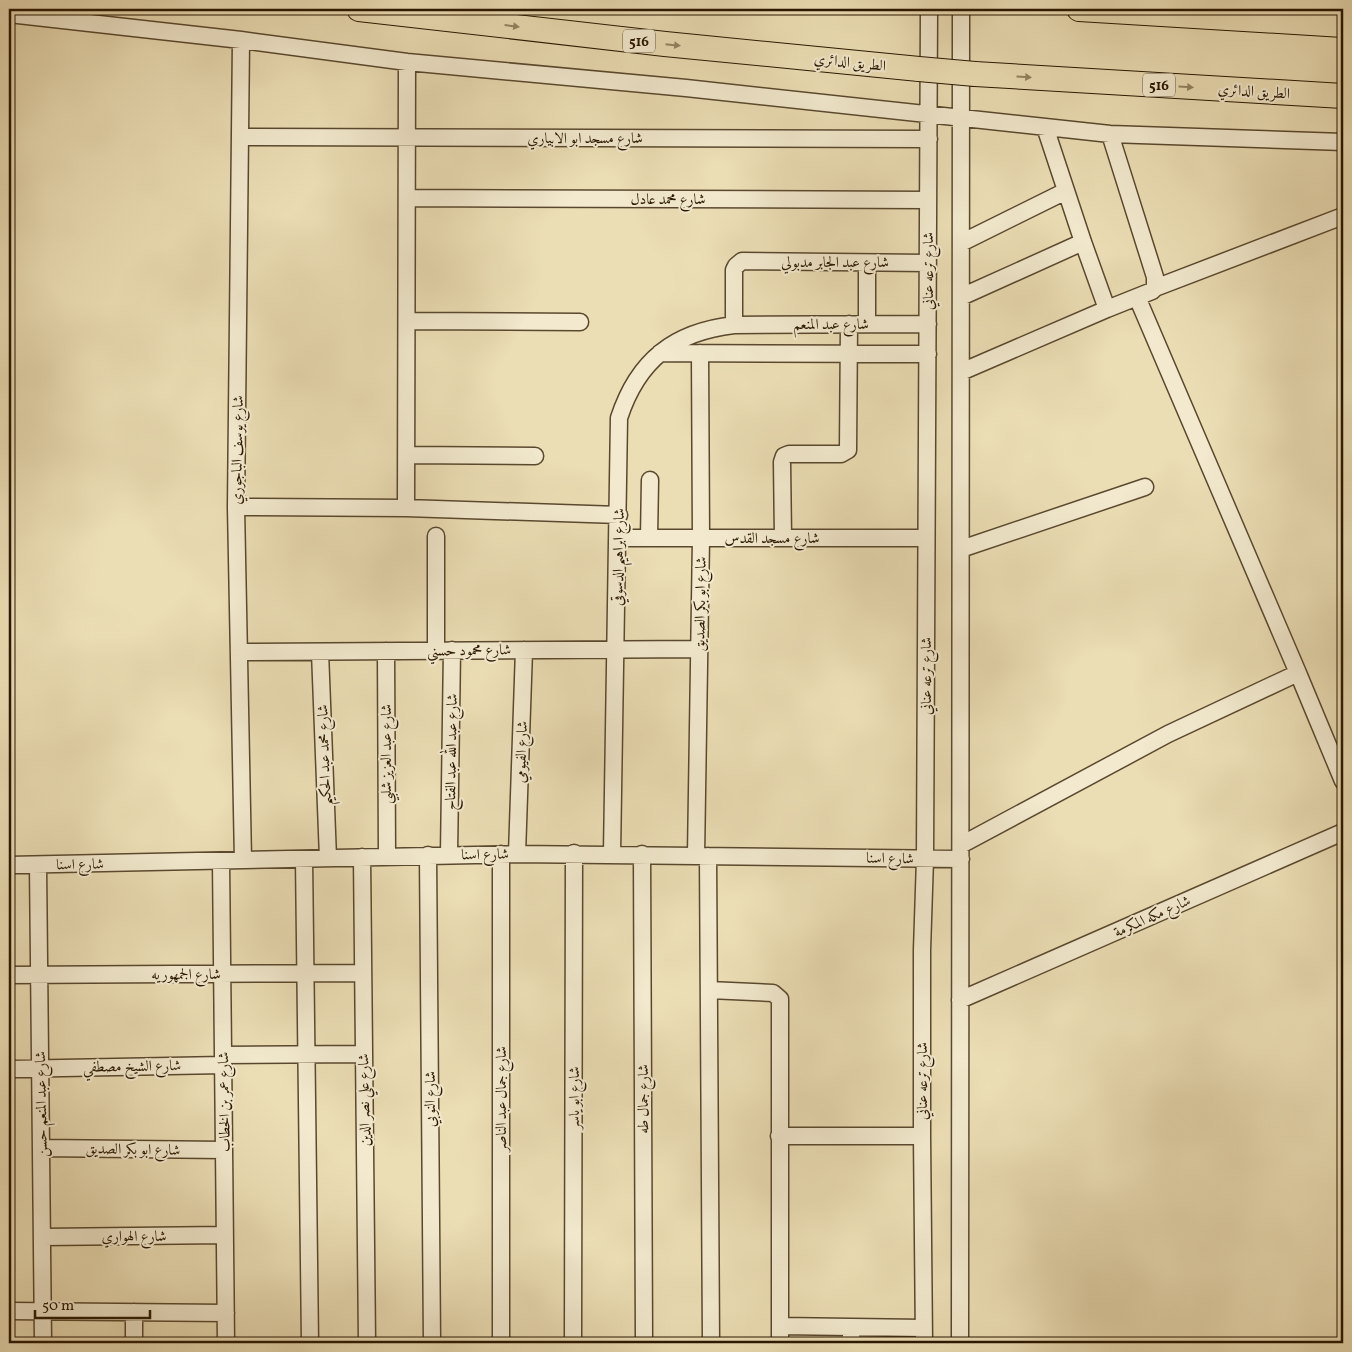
<svg xmlns="http://www.w3.org/2000/svg" width="1352" height="1352" font-family="Vollkorn,Amiri,serif">
	<style>
		.lines { fill: none; stroke-linecap: round; stroke-linejoin: round }
		.minor-casing { stroke: #5a482e; stroke-width: 19 }
		.highway-casing { stroke: #291701; stroke-width: 26 }
		.minor { stroke: #f2e9ce; stroke-width: 16 }
		.highway { stroke: #ebddb4; stroke-width: 24 }
		.highway-bridge-casing { stroke: #291701; stroke-width: 26; stroke-linecap: butt }
		.highway-bridge { stroke: #ebddb4; stroke-width: 24 }
		.oneway { fill: #948463 }
		.labels { text-anchor: middle; stroke-width: 4; stroke-linejoin: round; paint-order: stroke }
		.shield { fill: #f2e9ce; stroke: #65563e; stroke-width: 1 }
		.shield-label { font-size: 14px; font-weight: bold; fill: #291701 }
		.street-label { font-size: 15px; fill: #291701; stroke: #f2e9ce }
	</style>
	<rect width="100%" height="100%" fill="#ebddb4"/>
	<filter id="stains"><feTurbulence type="fractalNoise" baseFrequency=".004" numOctaves="4"/><feColorMatrix values="0 0 0 0 .2 0 0 0 0 .09 0 0 0 0 .02 0 0 0 .5 -.17"/></filter>
	<radialGradient id="worn" r=".72"><stop offset=".6" stop-color="#630" stop-opacity="0"/><stop offset="1" stop-color="#630" stop-opacity=".3"/></radialGradient>
	<g class="lines">
		<defs>
			<path id="minor" d="M 9,14 L 241,40 L 407,62 L 686,88 L 1110,134 L 1343,142
				M 241,40 L 236,507 L 243,860
				M 1045,127 L 1083,242 L 1107,309
				M 241,137 L 929,139
				M 407,198 L 928,200
				M 961,243 L 1066,191
				M 1155,288 L 1343,216
				M 961,297 L 1083,242
				M 1137,297 L 1298,673
				M 407,321 L 580,322
				M 867,324 L 867,263
				M 734,325 L 734,270 L 736,266 L 742,261 L 928,263
				M 660,353 L 928,354
				M 961,372 L 1107,309 L 1152,291 L 1155,288 L 1155,277 L 1110,134
				M 406,455 L 535,456
				M 236,507 L 406,508 L 619,515
				M 406,508 L 407,62
				M 436,536 L 436,651
				M 618,538 L 926,538
				M 649,538 L 650,480
				M 783,538 L 782,462 L 784,456 L 789,454 L 841,454 L 848,450 L 849,324
				M 961,549 L 1145,487
				M 386,651 L 387,856
				M 239,652 L 698,649
				M 320,652 L 328,858
				M 961,845 L 1168,734 L 1298,673 L 1343,781
				M 449,854 L 452,650
				M 517,854 L 524,650
				M 612,854 L 619,418 C 638,360 674,332 734,325 L 928,324
				M 642,854 L 644,1343
				M 428,855 L 432,1343
				M 696,856 L 701,538 L 700,353
				M 708,856 L 711,1343
				M 362,857 L 367,1343
				M 304,859 L 310,1343
				M 221,861 L 226,1343
				M 9,865 L 517,854 L 961,859
				M 38,865 L 43,1343
				M 9,975 L 363,973
				M 709,990 L 773,993 L 780,999 L 780,1343
				M 960,1000 L 1343,832
				M 223,1055 L 364,1054
				M 9,1069 L 223,1065
				M 779,1136 L 922,1136
				M 41,1148 L 224,1150
				M 42,1237 L 225,1235
				M 9,1311 L 226,1313
				M 134,1312 L 134,1343
				M 780,1326 L 923,1328
				M 851,1327 L 851,1343
				M 501,1343 L 501,854
				M 573,1343 L 574,853
				M 924,1343 L 922,1136 L 922,950 L 925,859 L 929,9
				M 960,1343 L 961,9"/>
			<path id="highway" d="M 359,9 L 665,44 L 919,69
				M 1079,9 L 1343,25
				M 975,74 L 1343,96"/>
		</defs>
		<use href="#minor" class="minor-casing"/>
		<use href="#highway" class="highway-casing"/>
		<use href="#minor" class="minor"/>
		<use href="#highway" class="highway"/>
		<defs>
			<path id="highway-bridge" d="M 919,69 L 975,74"/>
		</defs>
		<use href="#highway-bridge" class="highway-bridge-casing"/>
		<use href="#highway-bridge" class="highway-bridge"/>
	</g>
	<defs><path id="oneway-solid" d="M-6-.8H1V-3.2L6.5 0L1 3.2V.8H-6Z" transform="scale(1.25)"/></defs>
	<g class="oneway">
		<use href="#oneway-solid" transform="translate(512 26) rotate(7)"/>
		<use href="#oneway-solid" transform="translate(673 45) rotate(6)"/>
		<use href="#oneway-solid" transform="translate(1024 77) rotate(4)"/>
		<use href="#oneway-solid" transform="translate(1186 87) rotate(4)"/>
	</g>
	<g class="labels">
		<g class="shield">
			<rect x="623" y="29.5" width="32" height="23" rx="4"/>
			<rect x="1143" y="73.5" width="32" height="23" rx="4"/>
		</g>
		<g class="shield-label">
			<text x="639" y="46">516</text>
			<text x="1159" y="90">516</text>
		</g>
		<g class="street-label">
			<text transform="translate(850 62) rotate(6)" y="5">الطريق الدائري</text>
			<text transform="translate(1254 91) rotate(4)" y="5">الطريق الدائري</text>
			<text x="585" y="143">شارع مسجد ابو الابياري</text>
			<text x="668" y="204">شارع محمد عادل</text>
			<text x="835" y="267">شارع عبد الجابر مدبولي</text>
			<text transform="translate(928 271) rotate(-90)" y="5">شارع ترعه عناني</text>
			<text x="831" y="329">شارع عبد المنعم</text>
			<text transform="translate(237 450) rotate(-89)" y="5">شارع يوسف الباجوري</text>
			<text x="772" y="543">شارع مسجد القدس</text>
			<text transform="translate(618 557) rotate(-89)" y="5">شارع ابراهيم الدسوقي</text>
			<text transform="translate(700 604) rotate(-89)" y="5">شارع ابو بكر الصديق</text>
			<text transform="translate(469 650) rotate(-1)" y="5">شارع محمود حسني</text>
			<text transform="translate(926 676) rotate(-90)" y="5">شارع ترعه عناني</text>
			<text transform="translate(451 752) rotate(-89)" y="5">شارع عبد الله عبد الفتاح</text>
			<text transform="translate(521 752) rotate(-88)" y="5">شارع الفيومي</text>
			<text transform="translate(386 754) rotate(-90)" y="5">شارع عبد العزيز شلبي</text>
			<text transform="translate(324 755) rotate(-92)" y="5">شارع محمد عبد الحكيم</text>
			<text transform="translate(485 854) rotate(-1)" y="5">شارع اسنا</text>
			<text transform="translate(890 858) rotate(1)" y="5">شارع اسنا</text>
			<text transform="translate(80 864) rotate(-1)" y="5">شارع اسنا</text>
			<text transform="translate(1152 916) rotate(-24)" y="5">شارع مكه المكرمة</text>
			<text x="186" y="979">شارع الجمهوريه</text>
			<text transform="translate(132 1066) rotate(-1)" y="5">شارع الشيخ مصطفي</text>
			<text transform="translate(922 1081) rotate(-90)" y="5">شارع ترعه عناني</text>
			<text transform="translate(574 1098) rotate(-90)" y="5">شارع ابو ياسر</text>
			<text transform="translate(430 1099) rotate(-90)" y="5">شارع النوبي</text>
			<text transform="translate(501 1099) rotate(-90)" y="5">شارع جمال عبد الناصر</text>
			<text transform="translate(643 1099) rotate(-90)" y="5">شارع جمال طه</text>
			<text transform="translate(364 1100) rotate(-91)" y="5">شارع علي نصر الدين</text>
			<text transform="translate(224 1102) rotate(-91)" y="5">شارع عمر بن الخطاب</text>
			<text transform="translate(41 1104) rotate(-91)" y="5">شارع عبد المنعم حسن</text>
			<text transform="translate(133 1149) rotate(1)" y="5">شارع ابو بكر الصديق</text>
			<text x="134" y="1241">شارع الهواري</text>
		</g>
	</g>
	<rect width="1352" height="1352" fill="none" stroke="#ebddb4" stroke-width="30"/>
	<rect x="10" y="10" width="1332" height="1332" fill="none" stroke="#291701" stroke-width="2.5"/>
	<rect x="15" y="15" width="1322" height="1322" fill="none" stroke="#291701"/>
	<path d="M35 1310v8h115v-8" fill="none" stroke="#291701" stroke-width="2.5"/>
	<text x="42" y="1310" font-size="15" fill="#291701" stroke="#f2e9ce" stroke-width="4" paint-order="stroke">50 m</text>
	<rect width="100%" height="100%" filter="url(#stains)"/>
	<rect width="100%" height="100%" fill="url(#worn)"/>
</svg>
